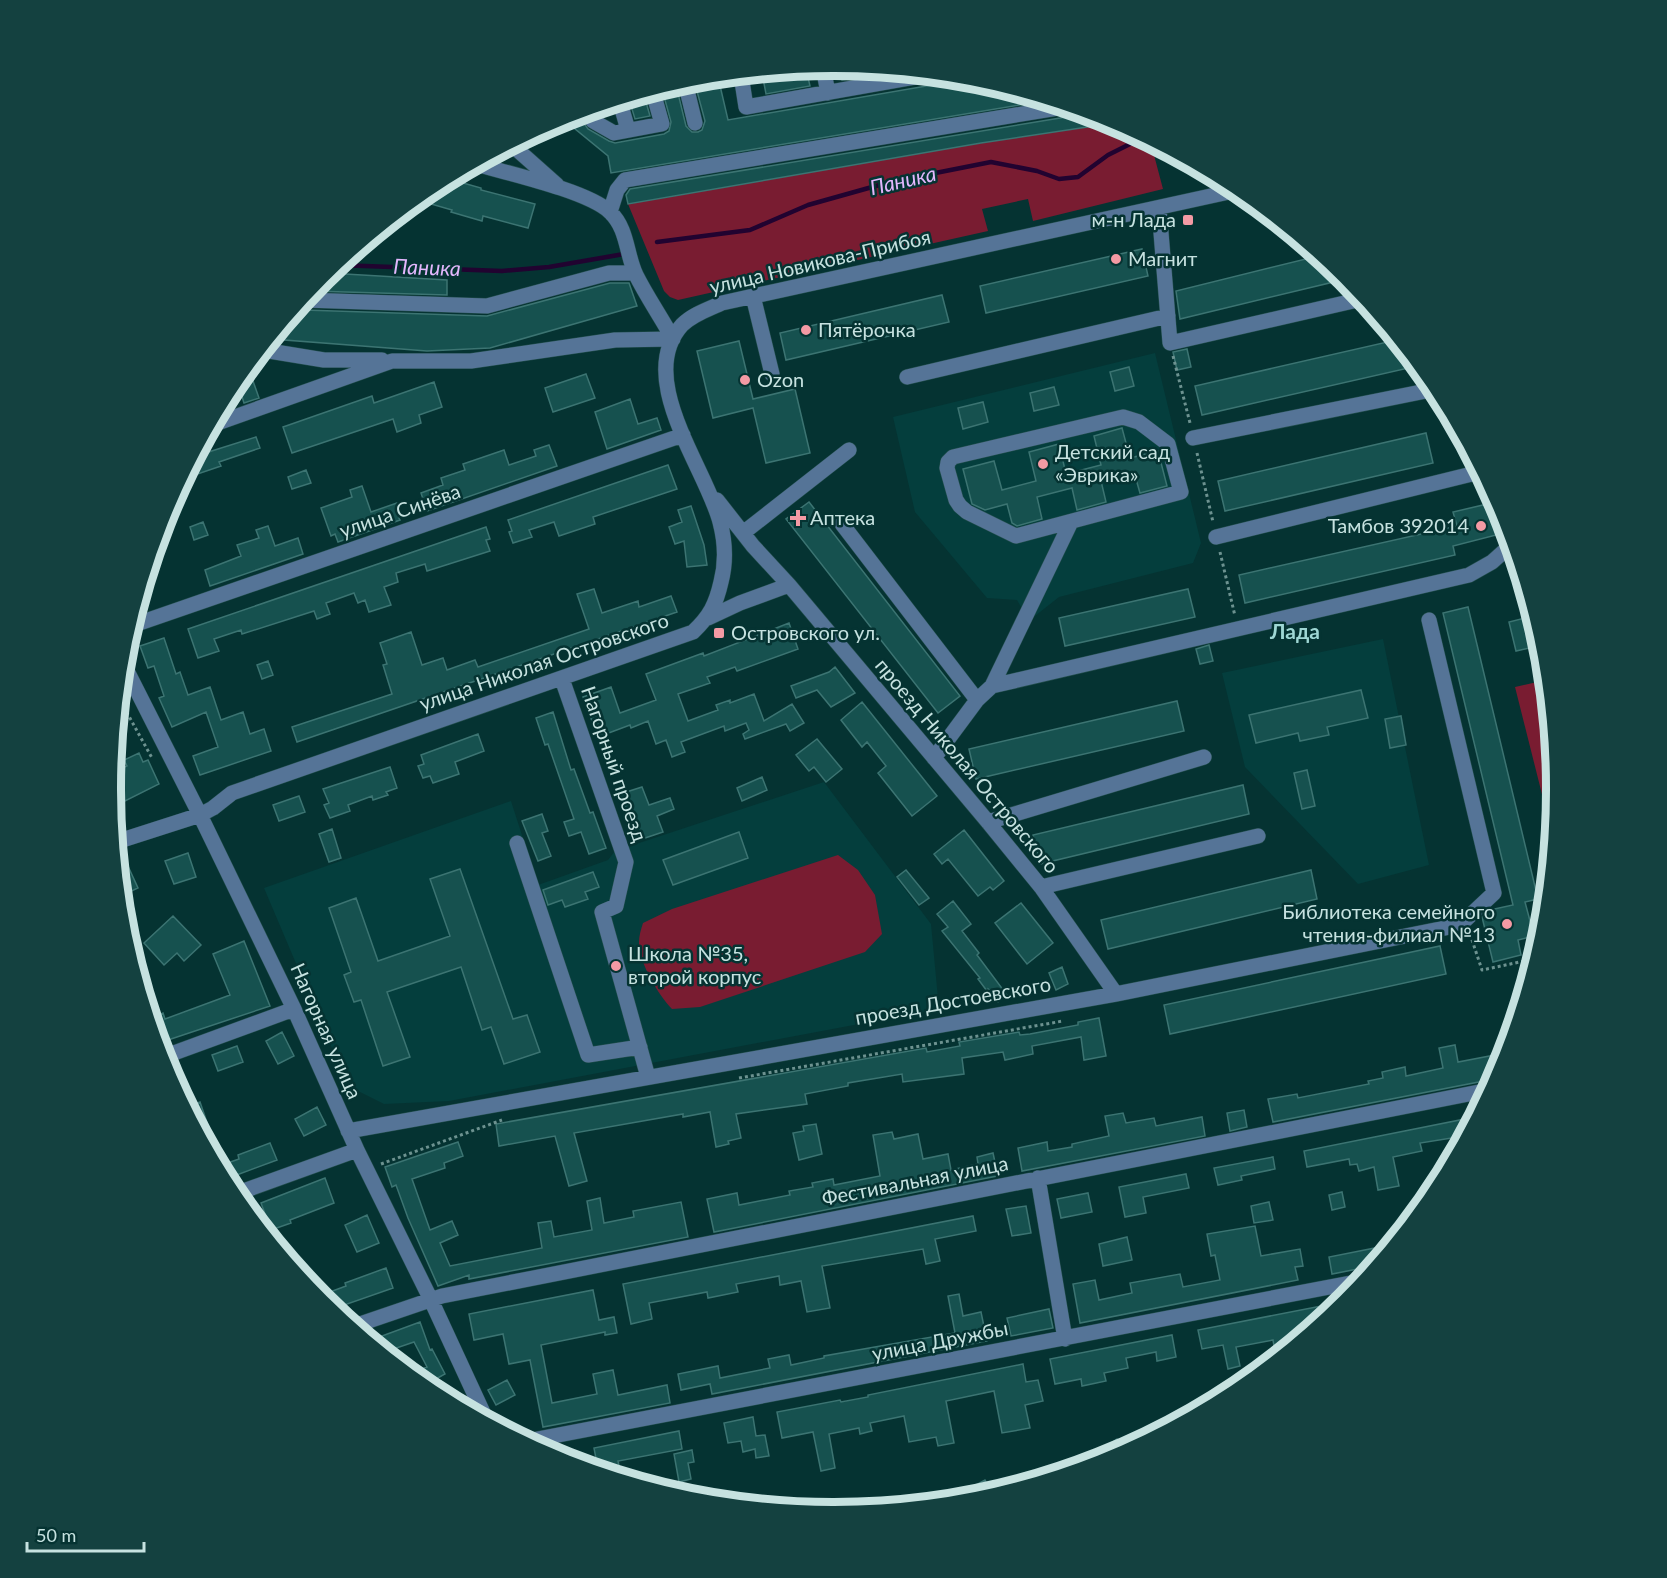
<svg xmlns="http://www.w3.org/2000/svg" width="1667" height="1578" viewBox="0 0 1667 1578" font-family="Lato,sans-serif">
  <rect width="100%" height="100%" fill="#053332"/>
  <path fill="#043e3d" d="M1155,353L1201,543L1193,563L1059,597L1035,616L1024,612L1017,600L987,598L915,512L893,417Z
    M1383,639L1429,865L1358,884L1245,767L1222,673Z
    M824,782L931,924L939,1009L449,1101L384,1104L348,1086L264,888L511,801L538,885L608,860L615,851Z"/>
  <path fill="#791c31" d="M1114,123L1165,150L1154,155L1163,189L1033,221L1028,199L982,209L988,231L678,300L670,297L664,291L628,204L981,143Z
    M1546,680L1556,789L1552,834L1515,687Z
    M838,855L858,870L875,895L882,934L865,952L700,1007L672,1009C659,996 638,961 639,942C639,936 641,929 643,923L672,909Z"/>
  <g fill="none" stroke-linecap="round" stroke-linejoin="round">
    <path stroke="#210330" stroke-width="4.5" d="M657,242L750,230L808,205L890,182L991,162L1037,171L1059,179L1078,177L1108,155L1142,138
      M337,265L502,271L549,267L624,254"/>
  </g>
  <path fill="#16514f" stroke="#3c7472" stroke-width="1.5" d="M840,67L860,69L861,77L842,80Z
    M806,69L810,86L766,94L762,73Z
    M718,77L728,120L967,79L1043,101L611,173L608,156L563,119L578,115L588,129L609,141L615,143L664,134L669,131L671,122L662,89L676,85L686,126L692,132H698L702,130L705,121L694,80Z
    M644,95L650,116L635,119L629,99Z
    M1073,110L1114,123L981,143L628,204L626,195L630,189L1066,117Z
    M449,179L481,188V190L535,204L528,228L483,216L482,221L451,212L452,210L417,200L432,188Z
    M1142,249L1148,276L986,313L980,286Z
    M1318,256L1346,279L1180,319L1176,291Z
    M328,273L447,280V295L312,291Z
    M610,283H629L637,306L490,348L427,351L272,339L298,307L304,310L487,316Z
    M942,295L949,322L786,360L780,333Z
    M1396,340L1411,358L1413,367L1202,415L1195,386Z
    M739,341L753,399L795,389L810,453L766,463L753,408L713,418L697,351Z
    M1187,349L1191,367L1177,370L1173,352Z
    M1129,367L1134,386L1115,391L1110,372Z
    M246,370L250,379L252,378L259,398L244,403L237,381Z
    M586,374L595,398L553,412L545,388Z
    M434,382L442,407L419,415L421,423L397,432L393,419L292,453L283,427L372,396L374,403Z
    M1054,387L1059,405L1034,411L1030,393Z
    M630,399L638,424L657,418L661,430L607,449L595,412Z
    M983,402L988,422L963,429L958,408Z
    M1122,428L1130,458L1158,451L1167,486L1140,493L1134,472L1101,481L1106,502L1077,510L1072,488L1037,497L1042,519L1017,526L1012,523L1007,504L985,510L972,504L963,469L994,461L1002,490L1036,481L1029,452L1059,444L1066,474L1101,465L1094,436Z
    M1426,433L1433,463L1225,511L1218,481Z
    M256,437L260,448L219,462L221,466L183,479L196,456Z
    M549,445L557,466L427,511L421,493L443,485L441,478L465,470L463,464L504,450L509,465L536,456L534,450Z
    M668,465L677,489L593,517L595,524L559,536L554,522L529,530L532,537L513,543L509,532L512,531L508,520Z
    M306,470L311,483L292,489L288,477Z
    M362,486L371,512L397,503L402,516L399,518L400,520L338,542L335,534L331,536L321,508L352,497L350,490Z
    M809,502L960,696L938,713L786,519Z
    M1496,502L1504,533L1453,546L1455,555L1245,603L1239,575L1457,526L1453,512Z
    M691,506L704,545L707,565L687,567L684,541L675,544L669,527L682,522L678,510Z
    M203,522L208,535L194,540L190,527Z
    M268,526L275,546L298,538L303,554L210,586L205,570L241,556L237,545L259,538L256,530Z
    M486,527L490,539L486,540L490,551L427,571L425,564L396,573L398,582L384,587L391,605L369,612L365,600L358,603L354,593L326,603L330,614L317,619L314,611L242,634L241,630L214,639L219,651L198,658L188,629Z
    M594,589L602,613L638,601L639,607L671,596L677,612L297,742L292,727L392,694L383,665L387,664L380,643L411,632L422,665L443,658L447,670L475,660L478,667L589,629L577,594Z
    M1188,589L1195,617L1065,646L1059,618Z
    M1468,607L1538,899L1525,902L1534,936L1518,940L1521,955L1493,962L1482,917L1490,910L1513,905L1443,613Z
    M1533,616L1542,645L1516,651L1509,622Z
    M789,623L798,649L737,671L735,667L707,677L710,683L678,694L688,721L718,710L716,705L730,700V703L754,694L764,721L792,704L804,723L790,731L786,724L745,739L743,734L749,730L746,723L725,731L724,726L681,742L685,752L672,757L666,740L656,744L648,721L631,728L630,725L598,737L583,697L611,687L620,713L656,700L646,674L703,653L704,656Z
    M164,638L176,674L180,672L188,695L210,687L221,720L243,712L250,734L264,729L271,751L200,775L193,756L218,747L206,712L172,727L159,698L164,696L154,666L148,668L140,646Z
    M1209,645L1213,661L1200,664L1196,649Z
    M268,661L273,675L262,679L257,665Z
    M835,667L855,693L831,707L817,690L796,698L791,686L829,672Z
    M1361,690L1368,718L1327,727L1329,735L1300,741L1298,733L1256,743L1249,715Z
    M1177,701L1184,731L976,779L969,749Z
    M862,702L937,796L912,816L878,773L886,766L867,742L862,747L841,720Z
    M553,712L571,770L574,769L590,813L593,812L606,848L589,854L581,832L569,836L564,822L574,819L548,744L545,745L536,718Z
    M1401,716L1406,745L1390,748L1385,719Z
    M478,734L484,751L455,762L459,774L433,783L430,776L423,778L418,766L424,764L421,755Z
    M817,739L842,769L826,782L814,767L809,771L796,755Z
    M139,753L143,762L148,760L159,784L119,804L111,786L112,773L127,766L124,760Z
    M390,767L397,788L386,792L388,795L373,800L372,796L348,805L350,811L330,818L324,805L329,803L323,789Z
    M1307,770L1315,806L1302,809L1294,773Z
    M762,777L767,790L742,801L737,788Z
    M1243,785L1249,814L1040,864L1033,835Z
    M642,787L649,805L670,798L674,809L657,816L663,832L639,840L620,794Z
    M299,796L305,812L279,821L273,805Z
    M542,814L548,831L542,833L551,856L538,861L522,821Z
    M332,829L341,858L329,862L319,834Z
    M964,830L1004,881L993,890L990,887L978,896L948,859L942,864L934,854Z
    M739,832L748,858L673,885L663,860Z
    M117,851H121L138,888L121,896Z
    M188,853L196,877L174,884L165,861Z
    M460,869L513,1019L527,1015L540,1052L504,1064L491,1027L482,1030L461,967L387,992L410,1057L383,1066L361,1000L354,1002L344,975L351,972L329,908L356,898L378,961L450,936L430,879Z
    M906,870L929,898L919,905L897,877Z
    M1311,870L1317,899L1108,949L1101,920Z
    M593,872L599,887L585,892L588,899L565,907L562,900L548,905L543,890Z
    M953,901L971,924L962,931L979,953L977,955L1007,995L998,1002L988,989L987,991L978,979L980,978L942,931L948,927L937,914Z
    M1021,903L1053,943L1027,964L995,923Z
    M173,916L201,945L184,961L177,953L164,965L144,943Z
    M244,941L270,1006L159,1043L151,1018L163,1013L165,1019L230,995L213,954Z
    M1440,946L1446,974L1170,1034L1164,1005Z
    M1062,967L1068,984L1056,990L1049,973Z
    M1099,1018L1106,1056L1084,1060L1081,1037L1032,1046L1033,1054L1005,1060L1003,1052L962,1058L964,1074L903,1082L902,1074L848,1083V1086L805,1094L807,1104L736,1114L741,1138L728,1141L729,1144L716,1147L710,1112L683,1117V1114L574,1133L587,1181L569,1186L555,1136L499,1146L496,1124L926,1048L927,1052L960,1046L959,1042L1019,1032L1020,1035L1030,1034L1078,1025V1022Z
    M282,1032L294,1056L278,1064L266,1041Z
    M1455,1045L1458,1062L1505,1053L1494,1079L1273,1122L1268,1099L1297,1094L1298,1098L1369,1084L1368,1081L1383,1078L1382,1072L1405,1067L1406,1076L1443,1068L1439,1048Z
    M237,1046L243,1062L218,1071L212,1055Z
    M200,1102L212,1137L205,1140L187,1107Z
    M317,1107L326,1125L304,1136L295,1119Z
    M1244,1110L1247,1127L1230,1131L1227,1113Z
    M1123,1113L1126,1123L1154,1118L1156,1126L1202,1117L1205,1136L1022,1171L1018,1148L1047,1142L1048,1151L1072,1147V1144L1109,1136L1105,1116Z
    M1465,1119L1467,1130L1464,1136L1420,1143L1422,1151L1393,1157L1399,1186L1378,1190L1374,1167L1359,1171L1357,1164L1350,1165L1349,1159L1307,1167L1304,1151Z
    M816,1124L822,1154L799,1160L793,1133L804,1131L803,1126Z
    M892,1132L894,1139L918,1134L923,1159L948,1154L951,1170L978,1164L977,1157L993,1153L998,1176L714,1232L707,1199L737,1193L739,1205L790,1195L789,1191L813,1187L812,1183L833,1179L834,1185L880,1176L873,1135Z
    M458,1142L463,1156L444,1163L445,1168L412,1179L430,1230L452,1221L458,1235L440,1243L450,1266L542,1248L538,1223L551,1221L554,1237L592,1230L587,1201L600,1198L604,1223L634,1217L633,1211L681,1202L688,1237L469,1279V1275L438,1286L408,1218L396,1185L392,1187L385,1167Z
    M270,1143L277,1160L226,1179L219,1166L239,1159L238,1155Z
    M1273,1157L1275,1169L1241,1176L1242,1180L1218,1185L1214,1168Z
    M1186,1174L1189,1188L1143,1197L1146,1213L1125,1217L1119,1187Z
    M325,1178L334,1203L290,1220L291,1223L271,1230L261,1203Z
    M1342,1192L1345,1207L1332,1210L1329,1195Z
    M1088,1193L1092,1212L1061,1218L1057,1199Z
    M1269,1202L1273,1220L1254,1223L1251,1206Z
    M1026,1206L1031,1233L1012,1236L1006,1209Z
    M367,1215L379,1243L357,1252L345,1225Z
    M973,1216L976,1231L935,1239L940,1261L926,1264L923,1249L822,1266L830,1308L807,1312L801,1281L780,1285L779,1276L736,1284L738,1292L708,1298L707,1292L649,1303L652,1319L631,1324L623,1284Z
    M1255,1226L1261,1256L1300,1249L1303,1266L1295,1267L1298,1280L1080,1323L1073,1284L1095,1280L1099,1300L1132,1293L1130,1283L1180,1274L1183,1287L1220,1280L1215,1255L1211,1256L1207,1234Z
    M1127,1237L1132,1260L1103,1266L1099,1244Z
    M1390,1245L1373,1266L1332,1274L1329,1257Z
    M386,1268L393,1288L333,1309L319,1296L346,1286L345,1283Z
    M593,1290L599,1320L614,1317L617,1333L605,1335V1332L541,1345L552,1403L597,1394L593,1374L613,1370L618,1395L667,1385L670,1403L543,1427L530,1360L509,1364L503,1334L474,1340L469,1314Z
    M959,1294L963,1316L981,1312L987,1341L712,1394L710,1384L681,1390L678,1374L718,1366L720,1378L770,1368L768,1359L789,1355L791,1365L824,1358V1356L955,1333L948,1296Z
    M1342,1302L1276,1357L1273,1340L1236,1347L1240,1366L1228,1369L1223,1345L1202,1349L1198,1330Z
    M1049,1309L1053,1328L1011,1336L1007,1318Z
    M420,1322L430,1350L432,1349L445,1374L425,1385L410,1373L427,1367L414,1342L385,1352L371,1340Z
    M1172,1335L1176,1357L1157,1361L1156,1352L1126,1358L1128,1368L1104,1373L1106,1381L1082,1386L1081,1379L1055,1384L1050,1359Z
    M1023,1364L1026,1382L1038,1380L1043,1401L1025,1405L1030,1428L1002,1433L994,1391L946,1401L954,1443L938,1446L936,1437L909,1442L904,1416L870,1423L872,1431L860,1434L859,1428L829,1434L835,1468L821,1471L813,1432L782,1438L777,1412L840,1400L841,1402L868,1397V1395Z
    M507,1380L515,1395L496,1405L488,1390Z
    M753,1417L756,1436L765,1435L769,1456L756,1458L755,1449L743,1452L741,1441L728,1443L724,1423Z
    M679,1431L682,1449L618,1461L621,1476L598,1469L594,1448Z
    M1117,1439L1124,1449L1110,1457L1086,1464L1084,1461Z
    M692,1450L694,1462L688,1463L691,1479L679,1482L674,1454Z
    M985,1480L992,1493L978,1497L972,1487Z"/>
  <g fill="none" stroke-linecap="round" stroke-linejoin="round">
    <g stroke="#244f4e" stroke-width="16">
      <path id="minor" d="M823,67L828,93
        M741,75L746,107L926,75
        M685,82L695,123
        M620,102L628,130
        M587,112L593,121L614,133L662,124L653,92
        M512,145L557,185
        M476,164C507,173 588,191 610,212C628,229 626,254 636,275C647,297 661,317 673,339
        M1159,208L1170,343L1362,299
        M610,212L617,190L625,180L1064,107
        M753,296L772,374
        M304,300L487,306L609,273H635
        M263,350L324,360H382
        M907,377L1168,316
        M1123,417L1139,422L1168,444L1181,492L1016,536L967,512L960,506L956,500L947,468L948,462L953,457Z
        M212,425L392,361H471L615,340L673,339
        M1193,438L1436,389
        M717,500L753,546L789,585L988,822L1041,887L1116,994
        M842,524L977,700
        M743,533L849,450
        M1216,537L1480,472
        M708,618L740,603L789,585
        M131,626L683,435
        M123,663L200,815L294,1009L357,1150L431,1300L486,1419
        M562,679L626,862L616,906L602,912L648,1077
        M992,686L1071,522
        M934,758L977,700L992,686L1469,575L1492,562L1511,545
        M988,822L1204,757
        M116,842L200,815L213,808L232,793L693,632C710,616 716,604 721,582C726,563 725,541 720,522C706,468 634,378 682,325C693,314 709,309 722,303L1238,190
        M517,843L588,1055L640,1047
        M1041,887L1258,836
        M163,1057L294,1009
        M348,1131L1116,994L1460,925L1494,893L1429,620
        M1038,1178L1065,1339
        M235,1194L357,1150
        M354,1326L442,1296L1489,1090
        M527,1441L1361,1281"/>
    </g>
    <path stroke="#6d9290" stroke-width="3" stroke-dasharray="3 3" stroke-linecap="butt" d="M1173,356L1190,423
      M1197,453L1213,522
      M1220,552L1235,616
      M119,703L126,711L152,758
      M1470,934L1482,970L1534,959
      M739,1078L1063,1021
      M381,1164L502,1120"/>
    <use href="#minor" stroke="#557497" stroke-width="15"/>
  </g>
  <g fill="#f49aa4" stroke="#053332" stroke-width="2">
    <rect x="1182" y="214" width="12" height="12" rx="3"/>
    <circle cx="1116" cy="259" r="6"/>
    <circle cx="806" cy="330" r="6"/>
    <circle cx="745" cy="380" r="6"/>
    <circle cx="1043" cy="464" r="6"/>
    <path d="M795 509h6v6h6v6h-6v6h-6v-6h-6v-6h6z"/>
    <circle cx="1481" cy="526" r="6"/>
    <rect x="713" y="627" width="12" height="12" rx="3"/>
    <circle cx="1507" cy="924" r="6"/>
    <circle cx="616" cy="966" r="6"/>
  </g>
  <g text-anchor="middle" stroke-width="5" stroke-linejoin="round" paint-order="stroke">
    <g font-size="20" fill="#c6e2e0" stroke="#053332" text-anchor="start">
      <text x="1176" y="227" text-anchor="end">м-н Лада</text>
      <text x="1128" y="266">Магнит</text>
      <text x="818" y="337">Пятёрочка</text>
      <text x="757" y="387">Ozon</text>
      <text x="1055" y="459">Детский сад<tspan x="1055" dy="23">«Эврика»</tspan></text>
      <text x="810" y="525">Аптека</text>
      <text x="1469" y="533" text-anchor="end">Тамбов 392014</text>
      <text x="731" y="640">Островского ул.</text>
      <text x="1495" y="919" text-anchor="end">Библиотека семейного<tspan x="1495" dy="23">чтения-филиал №13</tspan></text>
      <text x="628" y="961">Школа №35,<tspan x="628" dy="23">второй корпус</tspan></text>
    </g>
    <g font-size="20" fill="#c6e2e0" stroke="#053332">
      <text transform="translate(820 262) rotate(-13)" y="7">улица Новикова-Прибоя</text>
      <text transform="translate(400 511) rotate(-19)" y="7">улица Синёва</text>
      <text transform="translate(544 662) rotate(-19)" y="7">улица Николая Островского</text>
      <text transform="translate(614 764) rotate(71)" y="7">Нагорный проезд</text>
      <text transform="translate(967 766) rotate(50)" y="7">проезд Николая Островского</text>
      <text transform="translate(953 1001) rotate(-10)" y="7">проезд Достоевского</text>
      <text transform="translate(326 1031) rotate(66)" y="7">Нагорная улица</text>
      <text transform="translate(915 1181) rotate(-11)" y="7">Фестивальная улица</text>
      <text transform="translate(940 1341) rotate(-11)" y="7">улица Дружбы</text>
    </g>
    <g font-size="21" font-style="italic" fill="#e3b7fd" stroke="#053332">
      <text transform="translate(903 181) rotate(-13)" y="7">Паника</text>
      <text transform="translate(427 268) rotate(2)" y="7">Паника</text>
    </g>
    <g font-size="21" font-weight="bold" fill="#9ed7d4" stroke="#053332">
      <text x="1295" y="639">Лада</text>
    </g>
  </g>
  <path d="M0 0H1667V1578H0ZM833 76H834A712 712 0 0 1 1546 788V790A712 712 0 0 1 834 1502H833A712 712 0 0 1 121 790V788A712 712 0 0 1 833 76Z" fill="#144140" fill-rule="evenodd"/>
  <path fill="none" stroke="#c6e2e0" stroke-width="8" d="M833 76H834A712 712 0 0 1 1546 788V790A712 712 0 0 1 834 1502H833A712 712 0 0 1 121 790V788A712 712 0 0 1 833 76Z"/>
  <path d="M27 1542v9h117v-9" fill="none" stroke="#c6e2e0" stroke-width="3"/>
  <text x="36" y="1542" font-size="18" fill="#c6e2e0" stroke="#053332" stroke-width="4.5" paint-order="stroke">50 m</text>
</svg>
